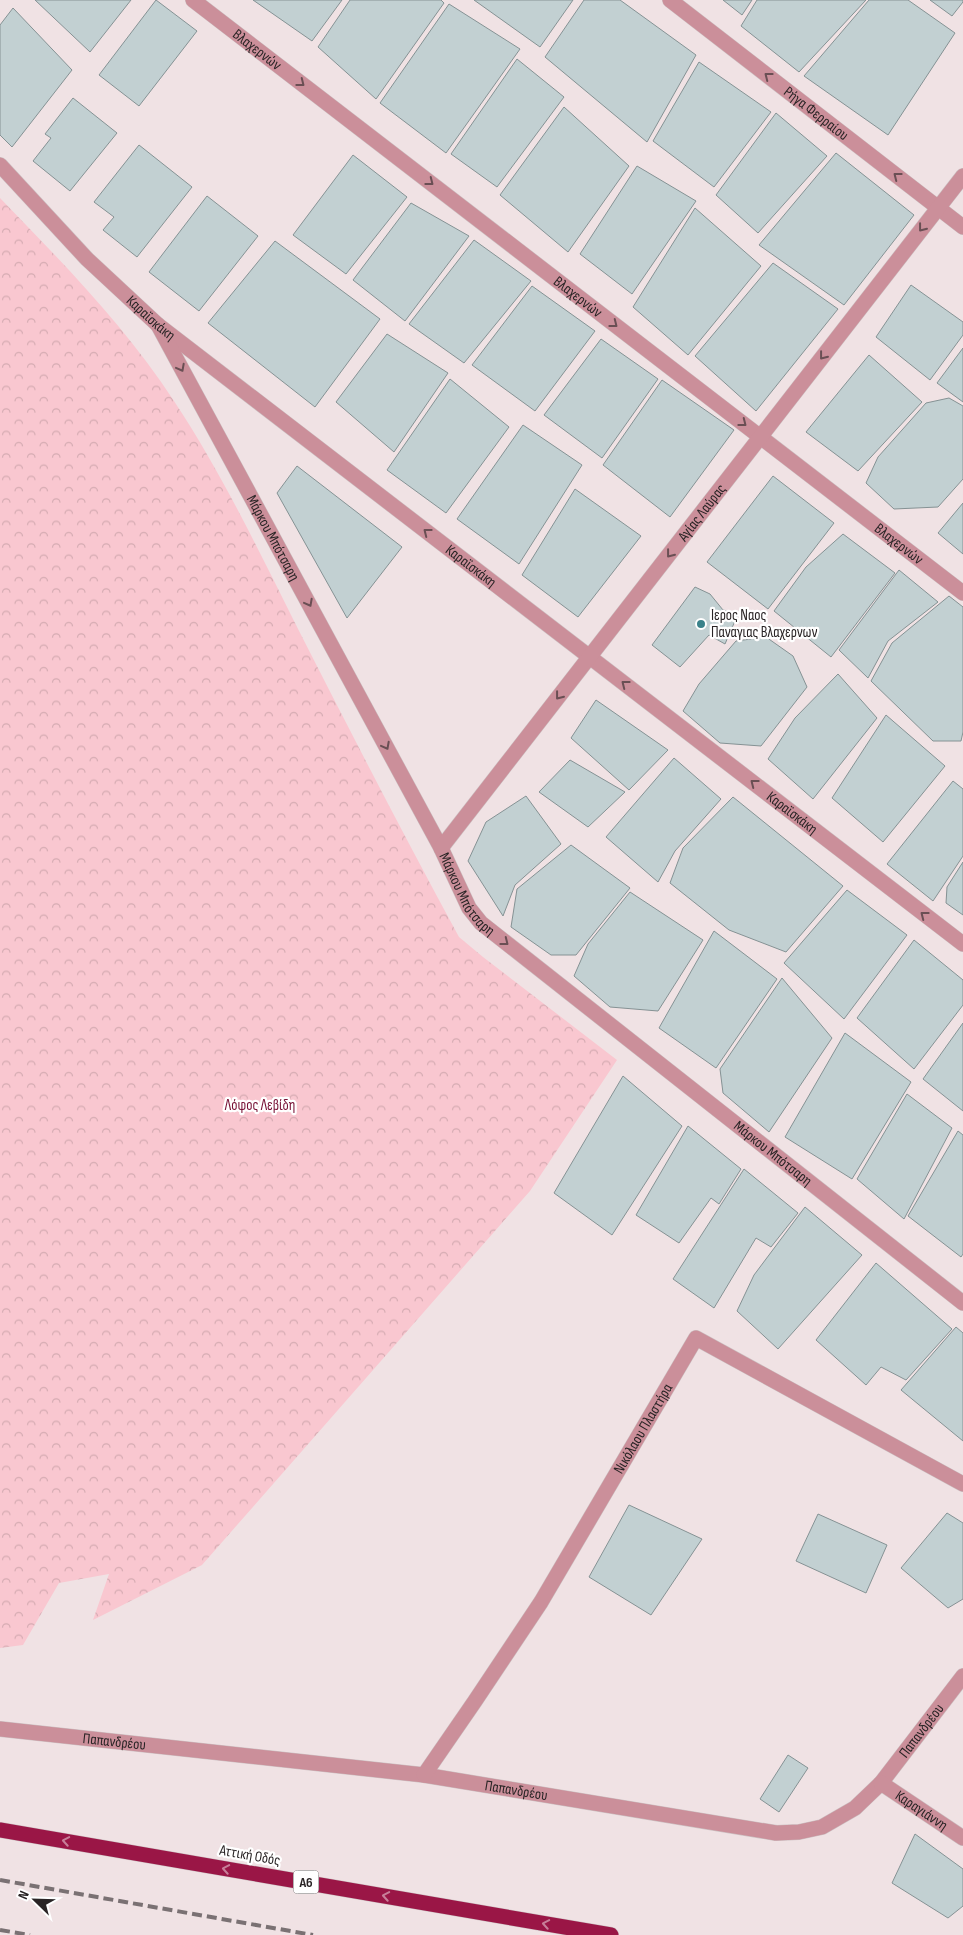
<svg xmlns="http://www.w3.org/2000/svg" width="963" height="1935" viewBox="0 0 963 1935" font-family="'Sofia Sans Condensed',sans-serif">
  <defs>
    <pattern id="forest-crowns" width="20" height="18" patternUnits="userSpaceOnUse" patternTransform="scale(1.25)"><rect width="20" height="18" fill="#f9c7d0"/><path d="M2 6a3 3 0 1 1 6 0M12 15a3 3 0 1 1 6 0" fill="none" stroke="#d5abb2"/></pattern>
  </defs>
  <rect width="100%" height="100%" fill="#f0e2e4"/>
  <path fill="url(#forest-crowns)" d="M0,198C62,262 125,326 174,401C221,472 258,549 296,625C349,729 403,834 459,937L483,957L617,1060L530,1191L202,1565L93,1620L109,1574L59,1583L23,1645L0,1648Z"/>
  <path fill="#c2d0d2" stroke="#859294" d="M35,0H131L90,52Z
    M156,0L197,31L139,106L99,75Z
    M253,0H342L312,41Z
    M350,0H441L444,3L376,99L318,47Z
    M474,0H573L540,47Z
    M584,0H620L696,55L647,142L545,57Z
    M723,0H752L742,15Z
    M757,0H866L799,72L741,26Z
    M869,0H908L955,33L888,135L804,76Z
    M930,0H963V2L952,16Z
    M449,4L520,49L446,153L380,103Z
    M13,8L72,70L12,147L0,135V25Z
    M517,59L564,97L497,187L451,154Z
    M699,62L771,112L714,187L653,141Z
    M73,98L117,133L70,191L33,161L51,138L45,134Z
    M564,107L629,166L568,252L500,195Z
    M776,113L827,156L758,233L716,195Z
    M139,145L192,187L137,257L103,230L114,217L94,202Z
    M836,153L914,215L844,305L759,245Z
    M353,155L407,197L346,274L293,235Z
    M637,166L696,201L632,294L580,254Z
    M207,196L258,236L199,311L149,272Z
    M411,203L469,236L405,321L353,280Z
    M695,208L761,266L688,355L633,307Z
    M474,240L531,281L464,363L409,324Z
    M275,241L380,319L315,407L208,323Z
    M773,263L838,309L756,411L695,356Z
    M911,285L963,322V335L930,380L876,337Z
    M532,286L595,331L535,411L472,365Z
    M387,334L448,373L394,452L336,402Z
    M601,339L658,379L602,458L544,415Z
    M963,348V402L937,383Z
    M869,355L922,402L858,471L806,432Z
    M450,379L509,427L446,513L387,470Z
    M662,380L734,430L670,517L603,465Z
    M949,398L963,406V479L938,507L894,509L866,483L878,457L926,403Z
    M523,425L582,465L519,564L457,519Z
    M297,466L402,547L347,618L277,493Z
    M773,476L834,523L768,609L707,562Z
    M575,489L641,536L578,617L522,575Z
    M963,503V554L938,533Z
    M843,534L895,573L831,657L774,611L806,567Z
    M899,570L938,602L888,641L868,678L839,650Z
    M695,587L710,594L723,610L738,614L725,644L709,635L680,667L652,645Z
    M949,596L963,607V732L961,741H933L871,681L892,643Z
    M766,637L793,656L807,687L761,746L720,743L683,711L699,684L736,641Z
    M838,674L877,718L813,799L768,759L795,718Z
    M596,700L668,750L629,790L571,738Z
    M886,715L945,766L883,842L832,798Z
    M674,758L721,799L675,851L658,882L606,837Z
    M570,760L625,792L588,827L539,792Z
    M953,781L963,789V856L933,901L887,864Z
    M526,796L561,844L515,885L503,916L468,861L486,822Z
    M733,797L843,886L786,952L729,930L670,883L683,848Z
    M571,845L630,888L576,955H551L511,927L517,889Z
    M963,862V915L946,903L947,887Z
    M847,890L907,935L844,1019L784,963Z
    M630,892L703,940L658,1011L610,1007L574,976L588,944Z
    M714,931L777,979L716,1068L659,1028Z
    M914,940L963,980V1005L914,1069L857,1018Z
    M782,978L832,1038L769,1132L723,1093L720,1069Z
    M963,1023V1111L923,1079Z
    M845,1033L911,1082L852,1179L785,1137Z
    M623,1076L682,1126L612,1235L554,1193Z
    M907,1094L952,1128L904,1219L857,1179Z
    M688,1126L741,1169L719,1204L711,1198L679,1243L636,1215Z
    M958,1131L963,1135V1254L961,1257L908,1216Z
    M744,1169L798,1213L771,1247L756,1238L714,1308L673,1279Z
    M805,1207L862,1255L778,1349L737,1311L754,1275Z
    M876,1263L952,1329L906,1380L881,1367L866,1385L816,1340Z
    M956,1327L963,1333V1441L901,1390Z
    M629,1505L702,1539L651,1615L589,1577Z
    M947,1513L963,1523V1599L948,1608L901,1568Z
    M818,1514L887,1545L866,1593L796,1561Z
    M788,1755L808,1768L779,1812L760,1799Z
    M915,1834L963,1869V1906L948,1918L892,1883Z"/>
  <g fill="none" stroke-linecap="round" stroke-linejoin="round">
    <g stroke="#ccc0c2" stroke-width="16">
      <g id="street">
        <path id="s1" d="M193,0L963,593"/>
        <path id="s2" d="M670,0L963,227"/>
        <path id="s3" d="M0,165L87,259L158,325L963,944"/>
        <path id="s4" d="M158,325L441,848L469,908L481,923L963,1303"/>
        <path id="s5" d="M441,848L963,176"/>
        <path id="s6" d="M0,1729L424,1775L776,1833L799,1832L822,1827L855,1808L881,1783L963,1676"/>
        <path id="s7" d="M424,1775L475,1701L541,1602L696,1338L963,1484"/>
        <path id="s8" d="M881,1783L963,1838"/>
      </g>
    </g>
    <g stroke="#ccc0c2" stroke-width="16">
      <path id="highway" d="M0,1830L611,1935"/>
    </g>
    <use href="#street" stroke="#cb8f9a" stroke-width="15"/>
    <use href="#highway" stroke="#9a1646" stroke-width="15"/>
    <path stroke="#7a7173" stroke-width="4" stroke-dasharray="10 5" stroke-linecap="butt" d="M0,1880L313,1935
      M0,1930L30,1935"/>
  </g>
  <defs><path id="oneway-chevron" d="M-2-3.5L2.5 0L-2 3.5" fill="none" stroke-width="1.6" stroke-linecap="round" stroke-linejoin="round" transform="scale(1.25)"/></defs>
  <g stroke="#6a4f54">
    <use href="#oneway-chevron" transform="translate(768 76) rotate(-142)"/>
    <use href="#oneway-chevron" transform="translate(301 83) rotate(38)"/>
    <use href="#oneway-chevron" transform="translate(897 176) rotate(-142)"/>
    <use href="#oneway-chevron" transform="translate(430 182) rotate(38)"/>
    <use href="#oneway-chevron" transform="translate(922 228) rotate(128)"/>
    <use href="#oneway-chevron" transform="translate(614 324) rotate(38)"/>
    <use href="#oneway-chevron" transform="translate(823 356) rotate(128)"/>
    <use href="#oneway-chevron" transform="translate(181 368) rotate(62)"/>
    <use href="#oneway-chevron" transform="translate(743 423) rotate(38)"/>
    <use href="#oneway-chevron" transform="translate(427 532) rotate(-142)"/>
    <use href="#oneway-chevron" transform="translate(670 554) rotate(128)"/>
    <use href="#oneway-chevron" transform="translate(309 603) rotate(62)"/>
    <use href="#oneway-chevron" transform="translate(625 684) rotate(-142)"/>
    <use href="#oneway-chevron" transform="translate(559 696) rotate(128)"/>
    <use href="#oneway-chevron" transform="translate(386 746) rotate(62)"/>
    <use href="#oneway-chevron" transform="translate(754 783) rotate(-142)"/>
    <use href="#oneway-chevron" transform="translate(924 915) rotate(-142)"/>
    <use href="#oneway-chevron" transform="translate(505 942) rotate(38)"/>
  </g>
  <g stroke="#c77f99">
    <use href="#oneway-chevron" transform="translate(66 1841) rotate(-170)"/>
    <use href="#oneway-chevron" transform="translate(226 1869) rotate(-170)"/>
    <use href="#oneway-chevron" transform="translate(386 1896) rotate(-170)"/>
    <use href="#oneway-chevron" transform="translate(546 1924) rotate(-170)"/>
  </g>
  <circle fill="#3a828a" stroke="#fff" stroke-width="2" cx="701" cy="624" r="5"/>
  <g text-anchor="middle" stroke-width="4.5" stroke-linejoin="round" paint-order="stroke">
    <rect fill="#fff" stroke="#696666" stroke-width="1" x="293.5" y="1870.5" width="25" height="23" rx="4"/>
    <g font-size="14" font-weight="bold" fill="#292425">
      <text x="306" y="1887">Α6</text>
    </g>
    <g font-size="15" fill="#292425" stroke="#fff">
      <text dy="5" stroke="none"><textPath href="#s1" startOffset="81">Βλαχερνών</textPath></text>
      <text dy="5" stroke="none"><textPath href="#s2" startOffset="185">Ρήγα Φερραίου</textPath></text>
      <text dy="5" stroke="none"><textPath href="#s1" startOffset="486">Βλαχερνών</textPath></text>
      <text dy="5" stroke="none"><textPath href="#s3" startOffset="215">Καραϊσκάκη</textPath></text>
      <text dy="5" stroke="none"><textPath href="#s5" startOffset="425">Αγίας Λαύρας</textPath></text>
      <text dy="5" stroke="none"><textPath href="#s4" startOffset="242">Μάρκου Μπότσαρη</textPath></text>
      <text dy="5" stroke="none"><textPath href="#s1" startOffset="891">Βλαχερνών</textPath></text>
      <text dy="5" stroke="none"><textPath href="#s3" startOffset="620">Καραϊσκάκη</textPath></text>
      <text dy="5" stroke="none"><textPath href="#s3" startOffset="1025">Καραϊσκάκη</textPath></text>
      <text dy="5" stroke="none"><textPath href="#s4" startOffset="648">Μάρκου Μπότσαρη</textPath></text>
      <text dy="5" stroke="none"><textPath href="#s4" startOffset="1052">Μάρκου Μπότσαρη</textPath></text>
      <text dy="5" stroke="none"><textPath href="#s7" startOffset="410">Νικόλαου Πλαστήρα</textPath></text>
      <text dy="5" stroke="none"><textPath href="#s6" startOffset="970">Παπανδρέου</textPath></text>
      <text dy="5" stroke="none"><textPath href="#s6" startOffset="115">Παπανδρέου</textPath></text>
      <text dy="5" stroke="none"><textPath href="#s6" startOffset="520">Παπανδρέου</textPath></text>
      <text dy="5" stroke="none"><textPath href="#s8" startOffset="49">Καραγιάννη</textPath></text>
      <text transform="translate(250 1855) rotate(10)" y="5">Αττική Οδός</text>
    </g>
    <g font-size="15" fill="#292425" stroke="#fff" text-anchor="start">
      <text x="711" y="620">Ιερος Ναος<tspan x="711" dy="17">Παναγιας Βλαχερνων</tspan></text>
    </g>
    <g font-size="15" fill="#781236" stroke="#fff">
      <text x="260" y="1110">Λόφος Λεβίδη</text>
    </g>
  </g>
  <g transform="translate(35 1900) rotate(293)" stroke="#ffffff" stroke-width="4" paint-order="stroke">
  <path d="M0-4L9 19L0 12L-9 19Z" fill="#292425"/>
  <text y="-8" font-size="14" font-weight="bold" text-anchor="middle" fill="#292425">N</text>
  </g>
</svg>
